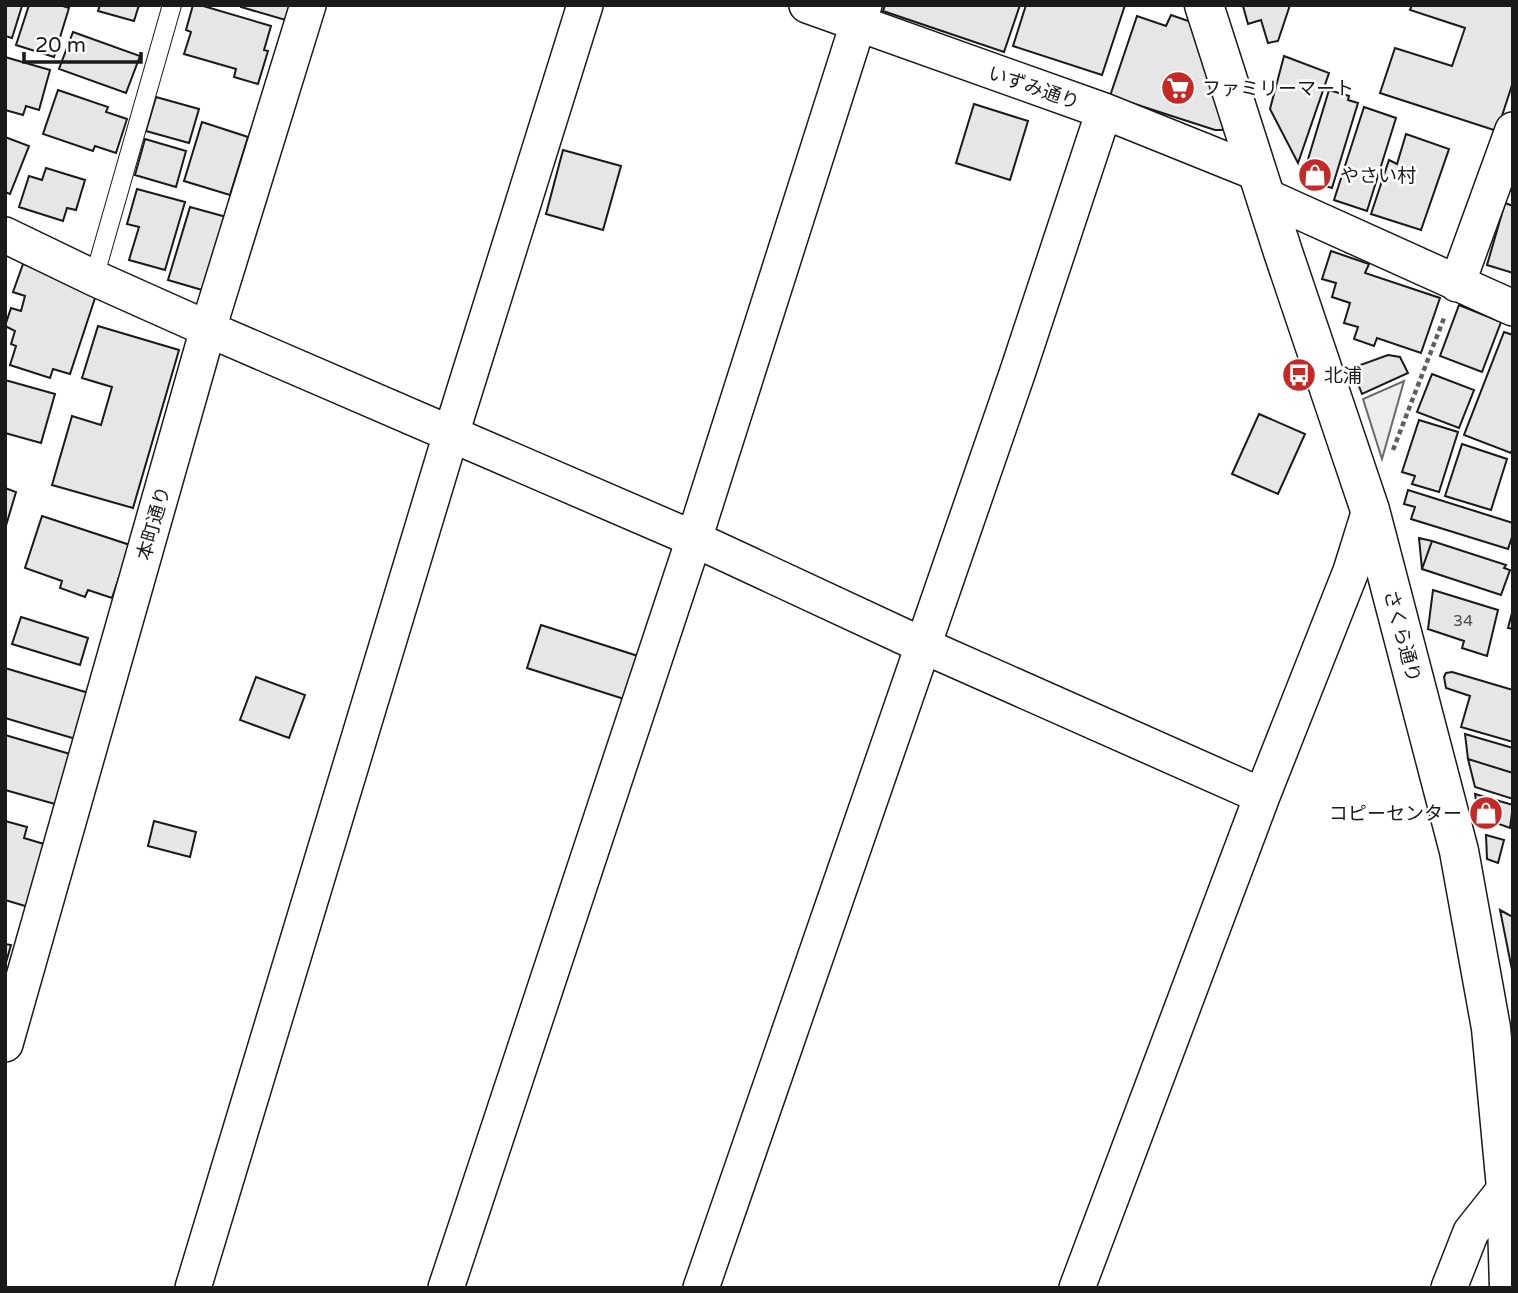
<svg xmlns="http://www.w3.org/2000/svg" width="1518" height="1293" viewBox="0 0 1518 1293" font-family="'Varela Round','Noto Sans JP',sans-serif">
  <rect width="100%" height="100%" fill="#fff"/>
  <path fill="#ededed" stroke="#6a6a6a" stroke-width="2" d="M1404,381L1382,459L1363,399Z"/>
  <path fill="#e6e6e6" stroke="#1a1a1a" stroke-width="2" d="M5,5L22,6L12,38L5,36Z
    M29,5H60L69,8L54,57L16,45Z
    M100,5H139L134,21L98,11Z
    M193,5H200L271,26L264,50L268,51L258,84L234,77L236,69L184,54L191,32L186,30Z
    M241,5H294L289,21L241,7Z
    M885,5H1020L1004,52L883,11Z
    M1026,5H1125L1102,75L1013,46Z
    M1290,5L1278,41L1268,43L1261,20L1248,24L1243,6Z
    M1412,5H1513V82L1497,131L1380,93L1395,48L1452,66L1465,28L1410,10Z
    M1171,15L1197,24L1225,125L1222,130H1215L1110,96L1137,16L1166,26Z
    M73,32L140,56L126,93L59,69Z
    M1284,56L1329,73L1298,163L1270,109Z
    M5,57L50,70L39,110L26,106L23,115L5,110Z
    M58,90L108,107L106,112L127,119L116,153L95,146L93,151L43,134Z
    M1329,90L1349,96L1348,100L1358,103L1332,188L1302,179Z
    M156,97L199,109L189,143L146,131Z
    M974,104L1028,121L1010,180L956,163Z
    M1364,107L1396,118L1367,211L1334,200Z
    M202,122L248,137L230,195L184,181Z
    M1406,134L1449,149L1421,230L1371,214L1389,160L1397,164Z
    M5,137L29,146L10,194L5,192Z
    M145,139L186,151L176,187L135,175Z
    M563,150L621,166L603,230L546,214Z
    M46,168L85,180L76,210L67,208L63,221L19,207L29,176L42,180Z
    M137,189L185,202L165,270L129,260L139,227L127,224Z
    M1505,203L1513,206V273L1487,265Z
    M190,207L230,218L209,292L168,280Z
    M1331,251L1369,264L1365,273L1440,298L1421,353L1377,338L1374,346L1354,339L1358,327L1344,323L1350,303L1332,297L1336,283L1322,279Z
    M23,264L98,289L70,374L53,369L50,378L10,365L16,346L11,344L15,331L5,326L11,308L21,311L25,296L13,292Z
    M1459,305L1501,322L1482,372L1440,356Z
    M98,326L179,350L133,508L52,485L72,416L101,425L112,387L82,378Z
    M1504,332L1513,335V448L1511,453L1464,435Z
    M1388,355L1400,357L1408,373L1362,394L1352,368Z
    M1432,374L1474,390L1459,428L1417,412Z
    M5,380L55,394L41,443L5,433Z
    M1259,414L1305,434L1278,494L1232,474Z
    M1419,420L1458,432L1439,492L1412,484L1415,476L1402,472Z
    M1462,444L1507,459L1491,510L1445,496Z
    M5,488L16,492L5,529Z
    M1408,490L1513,523V534L1508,549L1411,519L1415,507L1404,504Z
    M42,516L130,545L112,598L88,590L85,597L60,588L62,581L25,568Z
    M1419,538L1432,541L1422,569Z
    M1432,541L1506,565L1504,568L1510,570L1501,595L1422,569Z
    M1433,590L1498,610L1487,656L1462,648L1464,641L1428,629Z
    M1513,609V629L1508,628Z
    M21,617L88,638L80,665L12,644Z
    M541,625L638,656L624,699L527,668Z
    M5,668L92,694L79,740L5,718Z
    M1452,672L1513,690V742L1461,727L1470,696L1446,688L1444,677L1446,673Z
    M256,677L305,695L289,738L240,720Z
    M1465,734L1513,748V773L1468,759Z
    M5,735L70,754L55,804L5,790Z
    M1468,759L1513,773V799L1475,787Z
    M1475,794L1513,805L1510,828L1479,817Z
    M5,821L27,827L24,838L44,844L35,909L5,900Z
    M154,821L196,832L190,857L148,846Z
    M1486,835L1504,840L1498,863L1487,859Z
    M1500,910L1513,917V970H1512Z
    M5,944L11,945L5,966Z"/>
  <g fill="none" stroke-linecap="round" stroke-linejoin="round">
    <g stroke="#1a1a1a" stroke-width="20">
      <path id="service" d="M94,278L172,5"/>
    </g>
    <g stroke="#1a1a1a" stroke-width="38">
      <path id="minor" d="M807,5L1104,111L1258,173
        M1265,196L1513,308
        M5,235L94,278L208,329L694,539L924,646L1262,796
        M1457,284L1513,130
        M5,1044L208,329L308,5
        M193,1288L451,434L585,5
        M446,1288L694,539L864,5
        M701,1288L1017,374L1104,111
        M1077,1288L1262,796L1351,571L1370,510
        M1449,1288L1471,1232L1506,1188"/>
    </g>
    <g stroke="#1a1a1a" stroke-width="41">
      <path id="tertiary" d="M1204,5L1283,252L1370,510L1459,851L1491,1028L1506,1188L1509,1288"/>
    </g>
    <path stroke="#5f5f5f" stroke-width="4.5" stroke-dasharray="5 3.5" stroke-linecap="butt" d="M1393,450L1444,318"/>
    <use href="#service" stroke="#fff" stroke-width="18"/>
    <use href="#minor" stroke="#fff" stroke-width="35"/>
    <use href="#tertiary" stroke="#fff" stroke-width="38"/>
  </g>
  <defs>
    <g id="supermarket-disc" transform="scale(1.75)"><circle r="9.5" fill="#c62828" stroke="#fff"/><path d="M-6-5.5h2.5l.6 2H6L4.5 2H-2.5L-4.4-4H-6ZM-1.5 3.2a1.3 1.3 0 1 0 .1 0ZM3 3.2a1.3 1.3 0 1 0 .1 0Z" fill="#fff"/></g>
    <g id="shop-disc" transform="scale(1.75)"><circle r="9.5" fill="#c62828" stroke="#fff"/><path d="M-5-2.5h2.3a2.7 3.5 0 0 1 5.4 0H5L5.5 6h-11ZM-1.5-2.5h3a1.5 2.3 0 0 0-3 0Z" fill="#fff"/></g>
    <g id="bus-disc" transform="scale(1.75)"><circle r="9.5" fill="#c62828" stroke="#fff"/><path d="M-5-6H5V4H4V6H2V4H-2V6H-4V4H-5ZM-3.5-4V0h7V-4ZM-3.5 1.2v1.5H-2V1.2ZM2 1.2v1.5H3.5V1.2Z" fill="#fff"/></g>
  </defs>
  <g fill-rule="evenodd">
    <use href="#supermarket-disc" x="1178" y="88"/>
    <use href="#shop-disc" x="1315" y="175"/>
    <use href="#bus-disc" x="1299" y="375"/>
    <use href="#shop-disc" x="1486" y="813"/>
  </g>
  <g text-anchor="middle" stroke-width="5" stroke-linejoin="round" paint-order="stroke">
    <g font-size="16" fill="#4d4d4d">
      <text x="1463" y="626">34</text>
    </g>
    <g font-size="19" fill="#1a1a1a" stroke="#fff">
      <text transform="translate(1034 87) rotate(19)" y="7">いずみ通り</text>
      <text transform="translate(153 523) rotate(-74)" y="7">本町通り</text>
      <text transform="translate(1403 636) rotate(75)" y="7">さくら通り</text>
    </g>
    <g font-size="19" fill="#1a1a1a" stroke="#fff" text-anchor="start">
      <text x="1202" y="95">ファミリーマート</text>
      <text x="1340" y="182">やさい村</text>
      <text x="1324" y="382">北浦</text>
      <text x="1462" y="820" text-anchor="end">コピーセンター</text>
    </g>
  </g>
  <rect width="1518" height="1293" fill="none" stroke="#1a1a1a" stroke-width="14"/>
  <path d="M24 52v10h117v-10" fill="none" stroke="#1a1a1a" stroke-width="3.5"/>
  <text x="35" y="52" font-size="21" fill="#1a1a1a" stroke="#ffffff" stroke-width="5" paint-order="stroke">20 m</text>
</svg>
